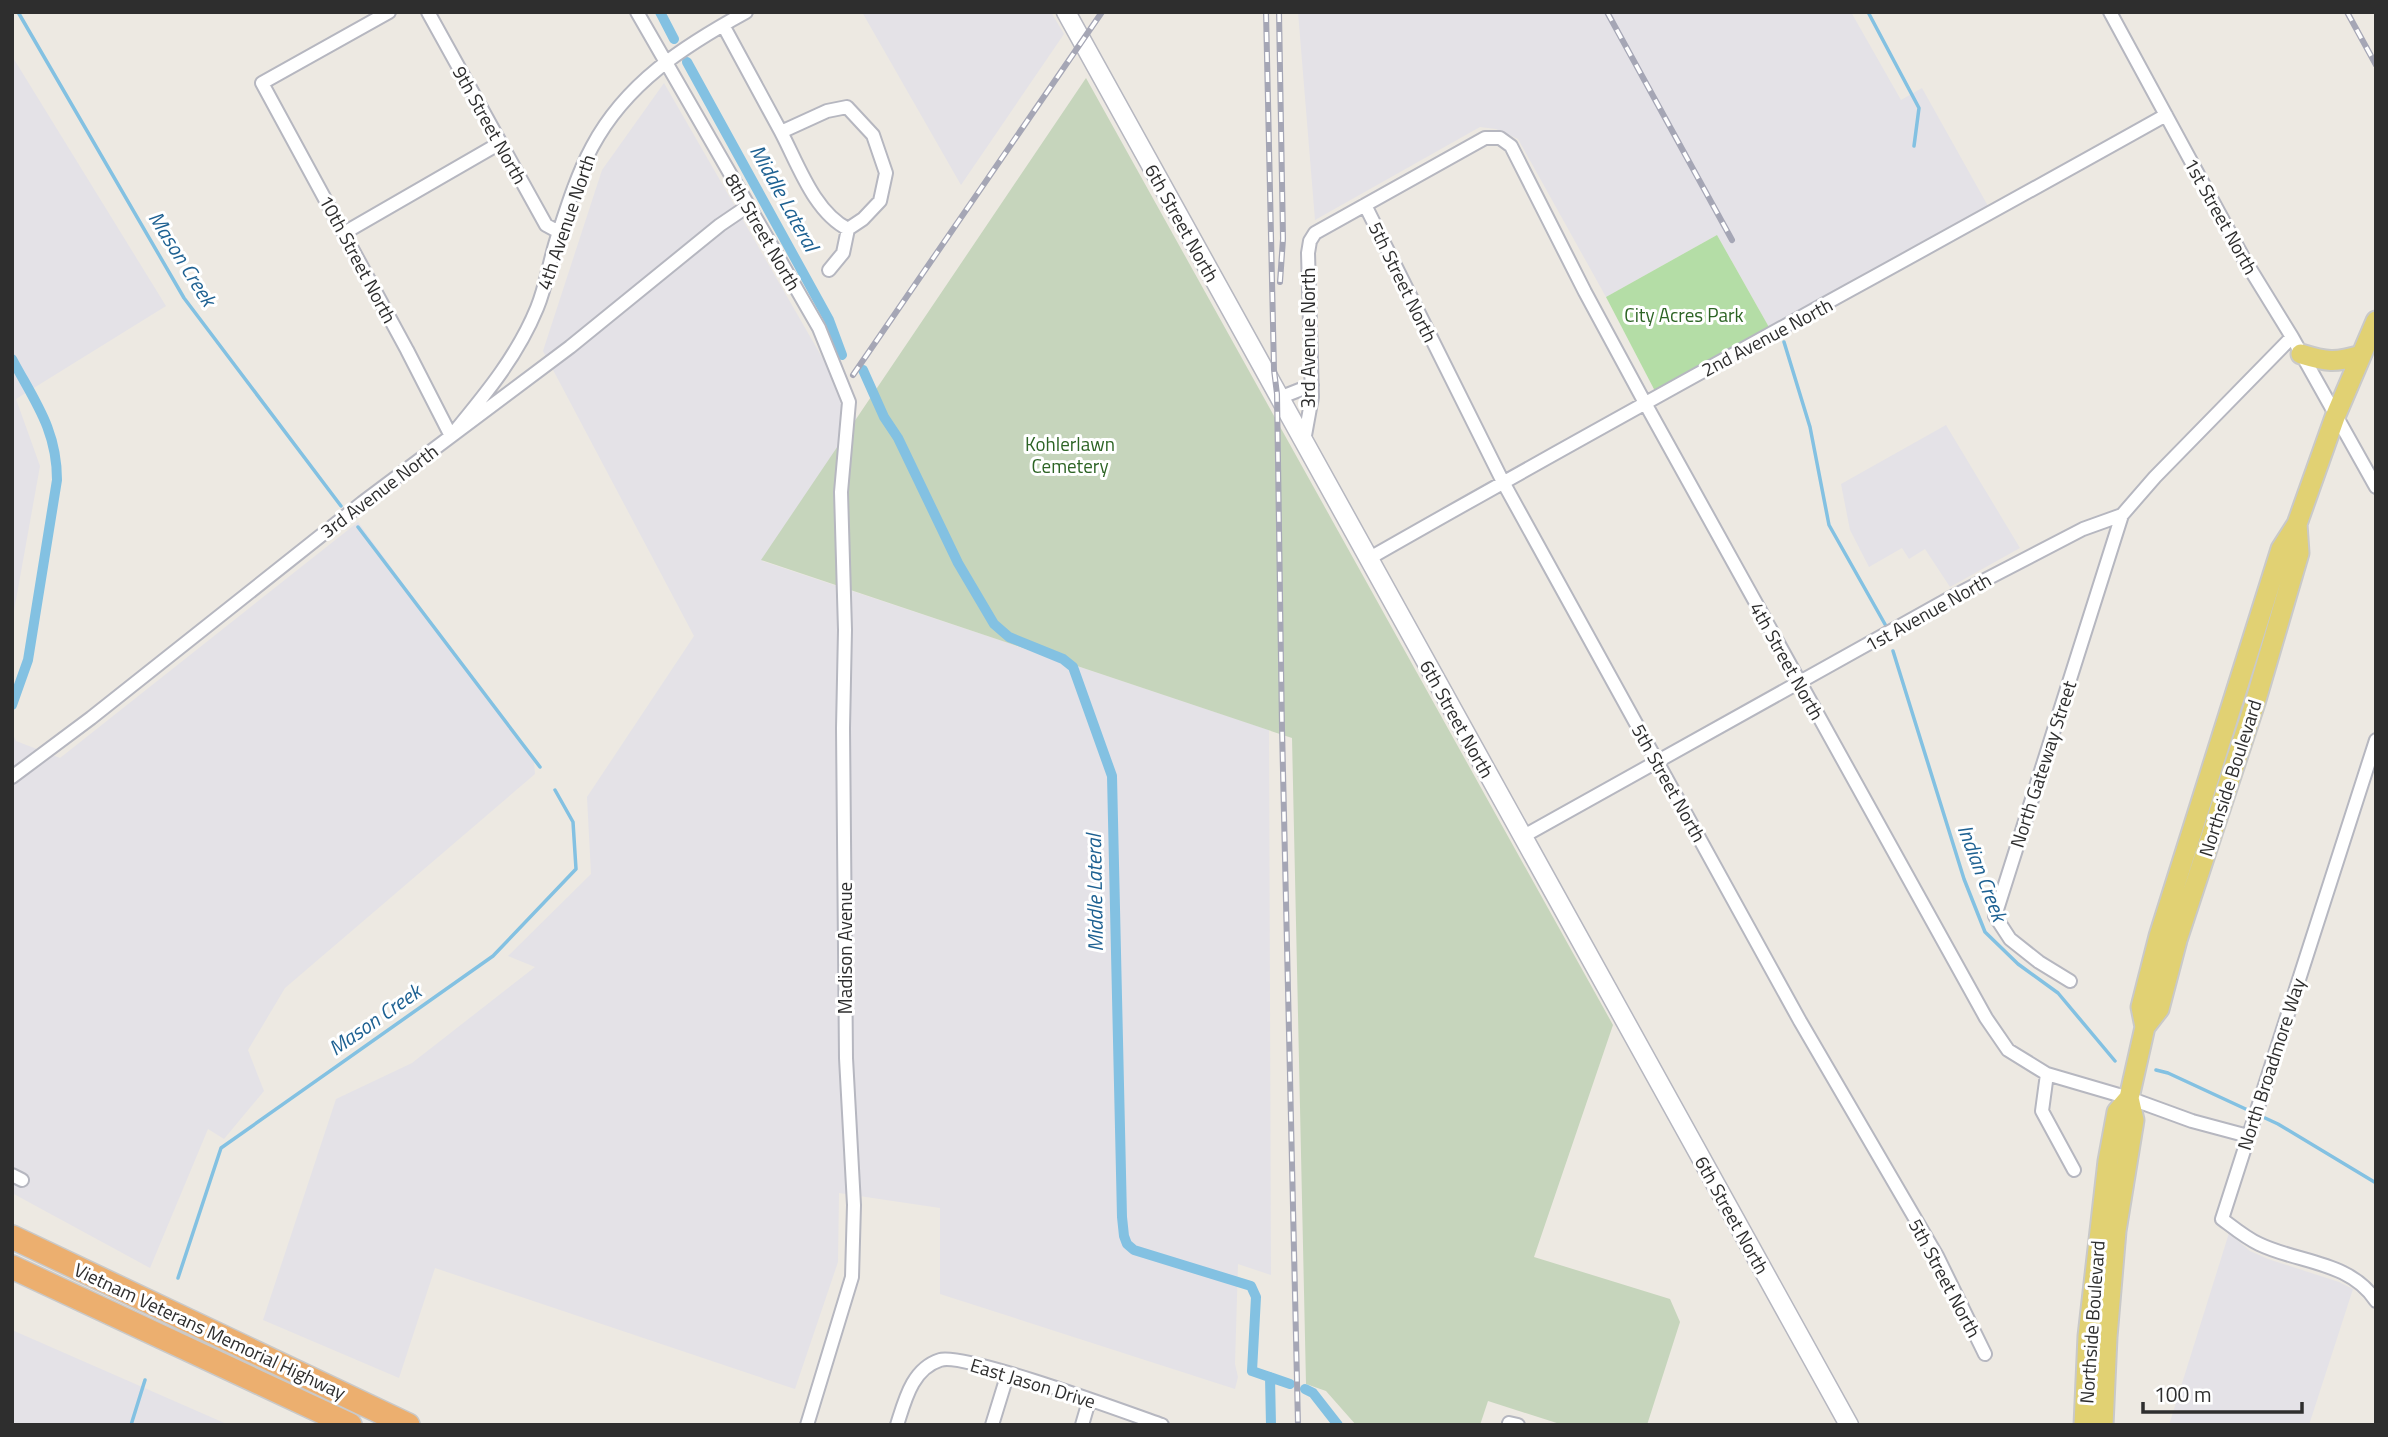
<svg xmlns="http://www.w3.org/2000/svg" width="2388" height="1437" viewBox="0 0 2388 1437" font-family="'Titillium Web',sans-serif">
  <rect width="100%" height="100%" fill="#ede9e2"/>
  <path fill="#e4e2e7" d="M862,12H1051L1064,34L961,185Z
    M1298,12H1851L1901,100L1922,88L1988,206L1770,329L1717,235L1606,297L1518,139L1496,129L1480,127L1315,220Z
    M12,56L166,306L16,399L40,466L12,622Z
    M664,83L857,418L762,561L1269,730L1271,1275L1238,1264L1235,1364L1238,1377L1235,1389L940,1294V1208L839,1193L838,1262L795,1389L435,1268L399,1378L263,1320L336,1099L412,1063L535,967L508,956L591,874L587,797L694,636L543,351L602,170Z
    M1946,425L2020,548L1950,587L1925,549L1909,559L1902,548L1869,567L1850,530L1841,484Z
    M358,522L534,762L535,774L285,988L248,1050L264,1091L224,1139L208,1129L150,1268L12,1193V732L16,741L60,758Z
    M2229,1233L2250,1251L2268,1259L2339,1282L2353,1289L2309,1425H2169Z
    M12,1330L229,1425H12Z"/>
  <path fill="#b4dda6" d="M1717,235L1770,329L1656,393L1606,297Z"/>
  <path fill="#c6d5bc" d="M1086,78L1613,1025L1534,1257L1670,1299L1680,1322L1647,1425H1563L1488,1401L1480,1425H1356L1326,1391L1306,1384L1292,738L761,560Z"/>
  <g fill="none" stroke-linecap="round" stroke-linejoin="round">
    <path stroke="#83c1e2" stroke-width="3.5" d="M18,12L184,298L341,506
      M1868,12L1919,108L1914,146
      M1784,342L1810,427L1829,525L1886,626
      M358,527L540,767
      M1893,651L1964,879L1985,932L2018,964L2058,993L2115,1061
      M2156,1070L2168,1073L2278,1124L2376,1183
      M178,1278L221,1148L493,956L576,869L573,822L555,790
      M131,1425L145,1380"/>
    <path stroke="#83c1e2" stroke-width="10" d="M660,12L674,39
      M687,62L829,320L842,355
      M12,359C35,402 57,430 57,480L28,660L12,705
      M863,370L884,417L898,438L958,563L994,624L1009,637L1063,659L1073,667L1112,776L1122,1217L1124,1236L1127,1244L1134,1250L1251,1286L1256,1297L1252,1371L1290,1384
      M1270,1377L1271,1425
      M1305,1389L1313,1393L1338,1425"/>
    <g stroke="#b6b7c0" stroke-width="16">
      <path id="street" d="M389,12L262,83L407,350L451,436C484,396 517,357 537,308C547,284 550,257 559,232C568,204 578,173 592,147C626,83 684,46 746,12
        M428,12L546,225L559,232
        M637,12L819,328L849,402L841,492L845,630L843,728L846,1058L854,1205L852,1277L807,1425
        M2110,12L2244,259L2292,337L2376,487
        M723,25L781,132
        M847,107L873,135L886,173L880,201L863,219L848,229C814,212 798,164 781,132L827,111Z
        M1365,205L1503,482L1800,1021L1937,1256L1985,1354
        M344,233L500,143
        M829,270L843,253L848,229
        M1279,398L1312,385
        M1304,441L1312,397L1308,253L1310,241L1315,233L1485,138H1500L1511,146L1585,292L1645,403L1986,1018L2008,1050L2047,1074L2042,1111L2074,1170
        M1368,559C1632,408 1900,264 2166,115
        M2376,740L2222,1219C2234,1228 2246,1238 2259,1244C2298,1263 2350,1261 2376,1301
        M12,777L91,718L362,503L570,347L720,225L748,206
        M1522,837L1952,597L2083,529L2122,515L2155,477L2292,337
        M2070,981L2039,962L2010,939L1995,916L2122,515
        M2047,1074L2129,1098L2192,1121L2248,1136
        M12,1175L22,1180
        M1509,1423L1518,1425
        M897,1425C905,1400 912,1369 940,1360C963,1352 1128,1413 1162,1425
        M992,1425L1008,1373
        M1082,1425L1089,1401"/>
    </g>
    <g stroke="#b6b7c0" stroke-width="21">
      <path id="secondary" d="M1066,12L1849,1425"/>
    </g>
    <g stroke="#c9c9c9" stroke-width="23">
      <path id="primary" d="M2301,354C2327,362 2335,363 2361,355
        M2145,1027L2159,1009L2177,940L2255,703L2299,553L2297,524
        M2084,1425L2088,1336L2108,1161L2117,1112L2129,1098
        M2103,1425L2107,1337L2116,1231L2134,1120L2129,1098L2145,1027L2141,1007L2159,936L2281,549L2297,524L2335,417L2376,321"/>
    </g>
    <g stroke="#c9c9c9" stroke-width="26">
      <path id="highway" d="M12,1237L408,1425
        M12,1267L350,1425"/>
    </g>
    <use href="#street" stroke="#fff" stroke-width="12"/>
    <use href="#secondary" stroke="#fff" stroke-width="18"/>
    <use href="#primary" stroke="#e1d173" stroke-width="19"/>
    <use href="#highway" stroke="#ecaf6f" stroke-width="23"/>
    <g stroke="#a5a6b5" stroke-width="6">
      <path id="rail" d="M1266,12L1274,370L1277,394L1282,728L1298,1425
        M1279,12L1283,239L1280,282
        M1607,12L1732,240
        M2347,12L2376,65
        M853,375L1102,12"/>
    </g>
    <use href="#rail" stroke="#fff" stroke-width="3.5" stroke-dasharray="10" stroke-linecap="butt"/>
  </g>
  <g text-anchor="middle" stroke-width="6" stroke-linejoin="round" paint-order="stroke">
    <g font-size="19" fill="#2e2e2e" stroke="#fff">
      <text transform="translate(490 125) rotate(61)" y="7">9th Street North</text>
      <text transform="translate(2221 216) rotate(61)" y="7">1st Street North</text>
      <text transform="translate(566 222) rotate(-71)" y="7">4th Avenue North</text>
      <text transform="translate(1182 223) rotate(61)" y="7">6th Street North</text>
      <text transform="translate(763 232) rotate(60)" y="7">8th Street North</text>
      <text transform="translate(358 259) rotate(62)" y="7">10th Street North</text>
      <text transform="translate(1403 282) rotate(64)" y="7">5th Street North</text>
      <text transform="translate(1767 337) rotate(-28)" y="7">2nd Avenue North</text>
      <text transform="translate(1308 338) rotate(-90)" y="7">3rd Avenue North</text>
      <text transform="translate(379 491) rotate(-37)" y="7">3rd Avenue North</text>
      <text transform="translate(1928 612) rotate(-29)" y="7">1st Avenue North</text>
      <text transform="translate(1787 661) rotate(61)" y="7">4th Street North</text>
      <text transform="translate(1457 719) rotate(61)" y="7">6th Street North</text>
      <text transform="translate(2043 764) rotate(-72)" y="7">North Gateway Street</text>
      <text transform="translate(2230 778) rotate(-72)" y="7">Northside Boulevard</text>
      <text transform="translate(1669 783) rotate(61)" y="7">5th Street North</text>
      <text transform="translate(845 948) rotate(-90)" y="7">Madison Avenue</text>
      <text transform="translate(2271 1064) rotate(-72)" y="7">North Broadmore Way</text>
      <text transform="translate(1732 1215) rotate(61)" y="7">6th Street North</text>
      <text transform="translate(1945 1278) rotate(62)" y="7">5th Street North</text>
      <text transform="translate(2092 1322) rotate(-86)" y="7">Northside Boulevard</text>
      <text transform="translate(210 1331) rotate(25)" y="7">Vietnam Veterans Memorial Highway</text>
      <text transform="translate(1033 1383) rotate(17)" y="7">East Jason Drive</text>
    </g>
    <g font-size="19" fill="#2d6425" stroke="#fff">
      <text x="1684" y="322">City Acres Park</text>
      <text x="1070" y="451">Kohlerlawn<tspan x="1070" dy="22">Cemetery</tspan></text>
    </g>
    <g font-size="21" font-style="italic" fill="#1e6192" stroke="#fff">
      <text transform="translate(784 198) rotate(61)" y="7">Middle Lateral</text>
      <text transform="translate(182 259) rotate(58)" y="7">Mason Creek</text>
      <text transform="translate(1982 873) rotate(69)" y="7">Indian Creek</text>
      <text transform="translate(1095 893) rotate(-91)" y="7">Middle Lateral</text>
      <text transform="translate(375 1020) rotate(-35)" y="7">Mason Creek</text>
    </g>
  </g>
  <rect width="2388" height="1437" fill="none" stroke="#2e2e2e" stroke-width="28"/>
  <path d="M2143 1402v10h159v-10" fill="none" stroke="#2e2e2e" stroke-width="3.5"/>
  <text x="2154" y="1402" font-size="21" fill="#2e2e2e" stroke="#ffffff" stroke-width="5" paint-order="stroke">100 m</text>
</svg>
